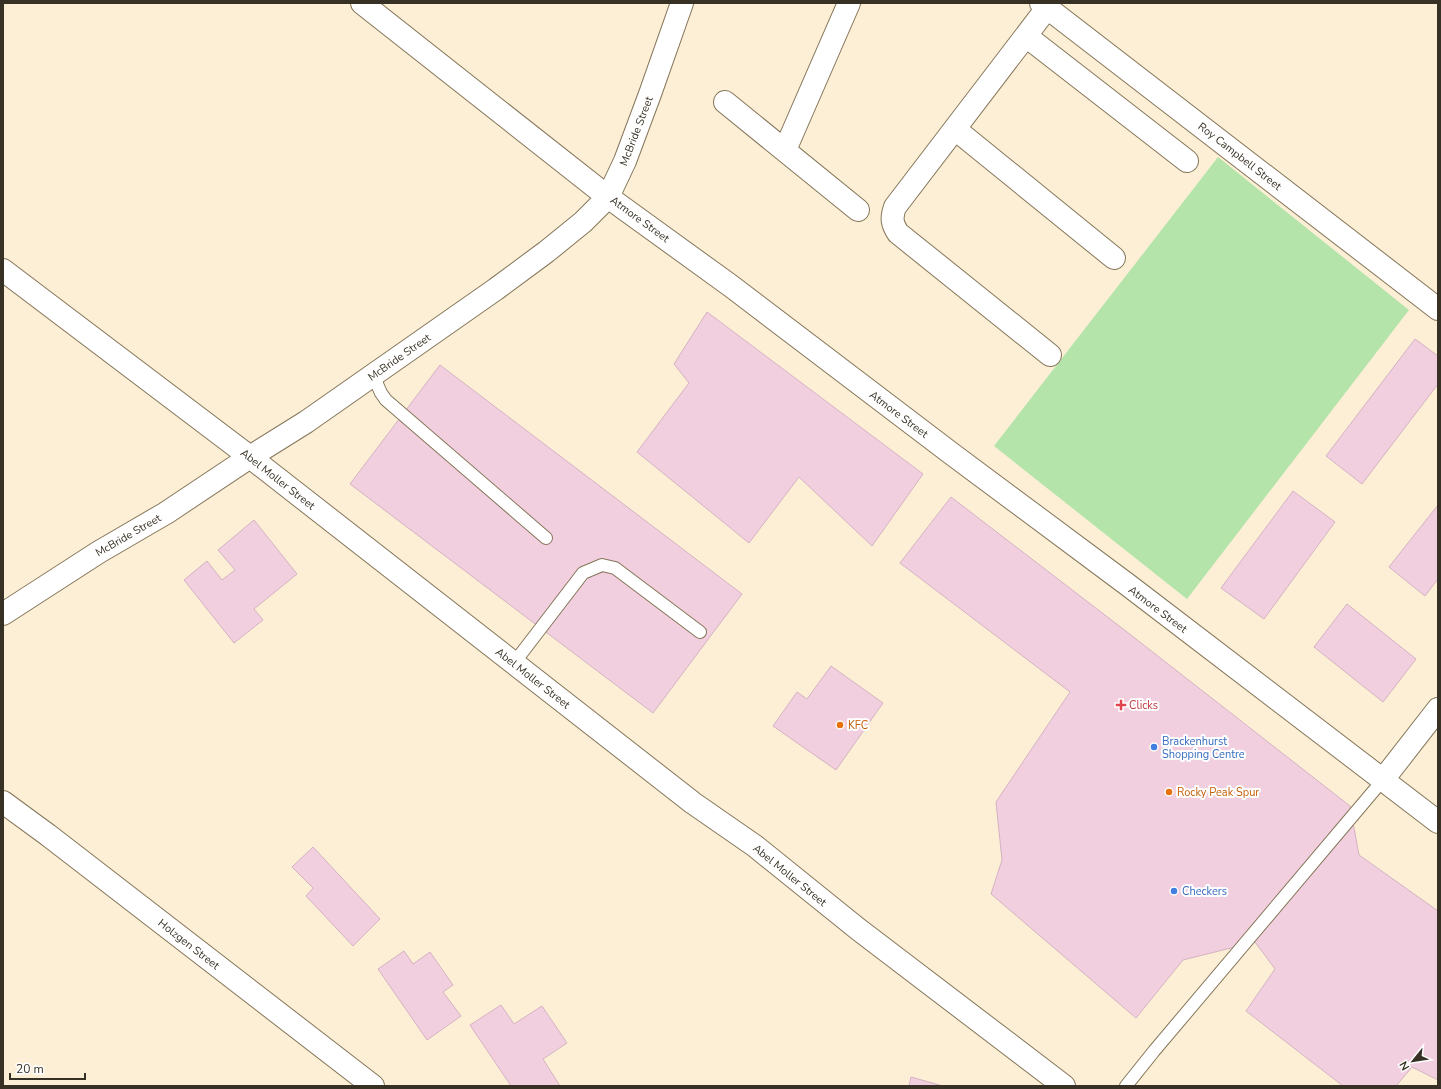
<svg xmlns="http://www.w3.org/2000/svg" width="1441" height="1089" viewBox="0 0 1441 1089" font-family="'Nunito Sans',sans-serif">
  <rect width="100%" height="100%" fill="#fcefd6"/>
  <path fill="#b5e4ab" d="M1218,157L1409,310L1187,599L994,446Z"/>
  <path fill="#f2cfdf" stroke="#d4b2c2" d="M707,312L923,474L872,546L799,477L749,543L637,452L689,383L674,364Z
    M1415,339L1438,356V384L1362,484L1326,456Z
    M440,365L742,594L653,713L350,484Z
    M1293,491L1335,522L1264,619L1221,588Z
    M951,497L1127,632L1350,806L1359,855L1438,911V1080L1412,1067L1396,1086H1343L1246,1011L1275,969L1255,942L1183,960L1136,1018L991,894L1002,860L996,802L1070,692L900,563Z
    M1438,505V579L1425,596L1389,567Z
    M254,520L297,574L254,609L263,620L234,643L184,580L207,561L222,580L235,570L218,550Z
    M1347,604L1416,659L1383,702L1314,647Z
    M831,666L883,703L836,770L773,726L797,692L807,699Z
    M313,847L380,919L353,946L306,896L313,888L292,867Z
    M404,951L413,964L430,952L453,985L443,992L461,1016L427,1040L378,969Z
    M501,1005L514,1024L542,1006L567,1043L543,1059L560,1086H511L470,1025Z
    M911,1077L943,1086H909Z"/>
  <g fill="none" stroke-linecap="round" stroke-linejoin="round">
    <g stroke="#85765a" stroke-width="14">
      <path id="lane" d="M373,375L381,393L386,400L546,538
        M514,663L583,573L602,565L615,568L700,632
        M1126,1086L1154,1051L1382,781"/>
    </g>
    <g stroke="#85765a" stroke-width="24">
      <path id="street" d="M362,3L608,197L731,286L952,454L1128,585L1438,822
        M1041,3L1438,309
        M1047,8L895,207C891,218 892,224 898,233L1050,355
        M1026,36L1187,161
        M725,102L858,210
        M955,129L1114,258
        M785,150L849,3
        M3,270L250,457L693,803L755,846L858,929L1064,1086
        M3,614L99,552L166,513L250,457L306,422L496,289L546,252L583,222L608,197L625,161L650,94L682,3
        M1382,781L1438,709
        M3,802L48,835L373,1086"/>
    </g>
    <use href="#lane" stroke="#fff" stroke-width="12"/>
    <use href="#street" stroke="#fff" stroke-width="22"/>
  </g>
  <path fill="#e0444e" stroke="#fff" stroke-width="1.5" d="M1119 699h4v4h4v4h-4v4h-4v-4h-4v-4h4z"/>
  <g fill="#e8710a" stroke="#fff" stroke-width="1.5">
    <circle cx="840" cy="725" r="4"/>
    <circle cx="1169" cy="792" r="4"/>
  </g>
  <g fill="#3f7fe0" stroke="#fff" stroke-width="1.5">
    <circle cx="1154" cy="747" r="4"/>
    <circle cx="1174" cy="891" r="4"/>
  </g>
  <g text-anchor="middle" stroke-width="4" stroke-linejoin="round" paint-order="stroke">
    <g font-size="11" fill="#373024" stroke="#fff">
      <text transform="translate(636 131) rotate(-69)" y="4">McBride Street</text>
      <text transform="translate(1240 156) rotate(38)" y="4">Roy Campbell Street</text>
      <text transform="translate(640 219) rotate(36)" y="4">Atmore Street</text>
      <text transform="translate(399 357) rotate(-35)" y="4">McBride Street</text>
      <text transform="translate(899 414) rotate(37)" y="4">Atmore Street</text>
      <text transform="translate(278 479) rotate(38)" y="4">Abel Moller Street</text>
      <text transform="translate(128 535) rotate(-30)" y="4">McBride Street</text>
      <text transform="translate(1158 609) rotate(37)" y="4">Atmore Street</text>
      <text transform="translate(533 678) rotate(38)" y="4">Abel Moller Street</text>
      <text transform="translate(790 875) rotate(39)" y="4">Abel Moller Street</text>
      <text transform="translate(189 944) rotate(38)" y="4">Holzgen Street</text>
    </g>
    <g font-size="11" fill="#be3a42" stroke="#fff" text-anchor="start">
      <text x="1129" y="709">Clicks</text>
    </g>
    <g font-size="11" fill="#c56008" stroke="#fff" text-anchor="start">
      <text x="848" y="729">KFC</text>
      <text x="1177" y="796">Rocky Peak Spur</text>
    </g>
    <g font-size="11" fill="#366cbe" stroke="#fff" text-anchor="start">
      <text x="1162" y="745">Brackenhurst<tspan x="1162" dy="13">Shopping Centre</tspan></text>
      <text x="1182" y="895">Checkers</text>
    </g>
  </g>
  <rect width="1441" height="1089" fill="none" stroke="#373024" stroke-width="8"/>
  <g transform="translate(1413 1061) rotate(240)" stroke="#ffffff" stroke-width="3" paint-order="stroke">
  <path d="M0-3L7 15L0 10L-7 15Z" fill="#373024"/>
  <text y="-6" font-size="11" font-weight="bold" text-anchor="middle" fill="#373024">N</text>
  </g>
  <path d="M10 1073v6h75v-6" fill="none" stroke="#373024" stroke-width="2"/>
  <text x="16" y="1073" font-size="12" fill="#373024" stroke="#ffffff" stroke-width="3" paint-order="stroke">20 m</text>
</svg>
